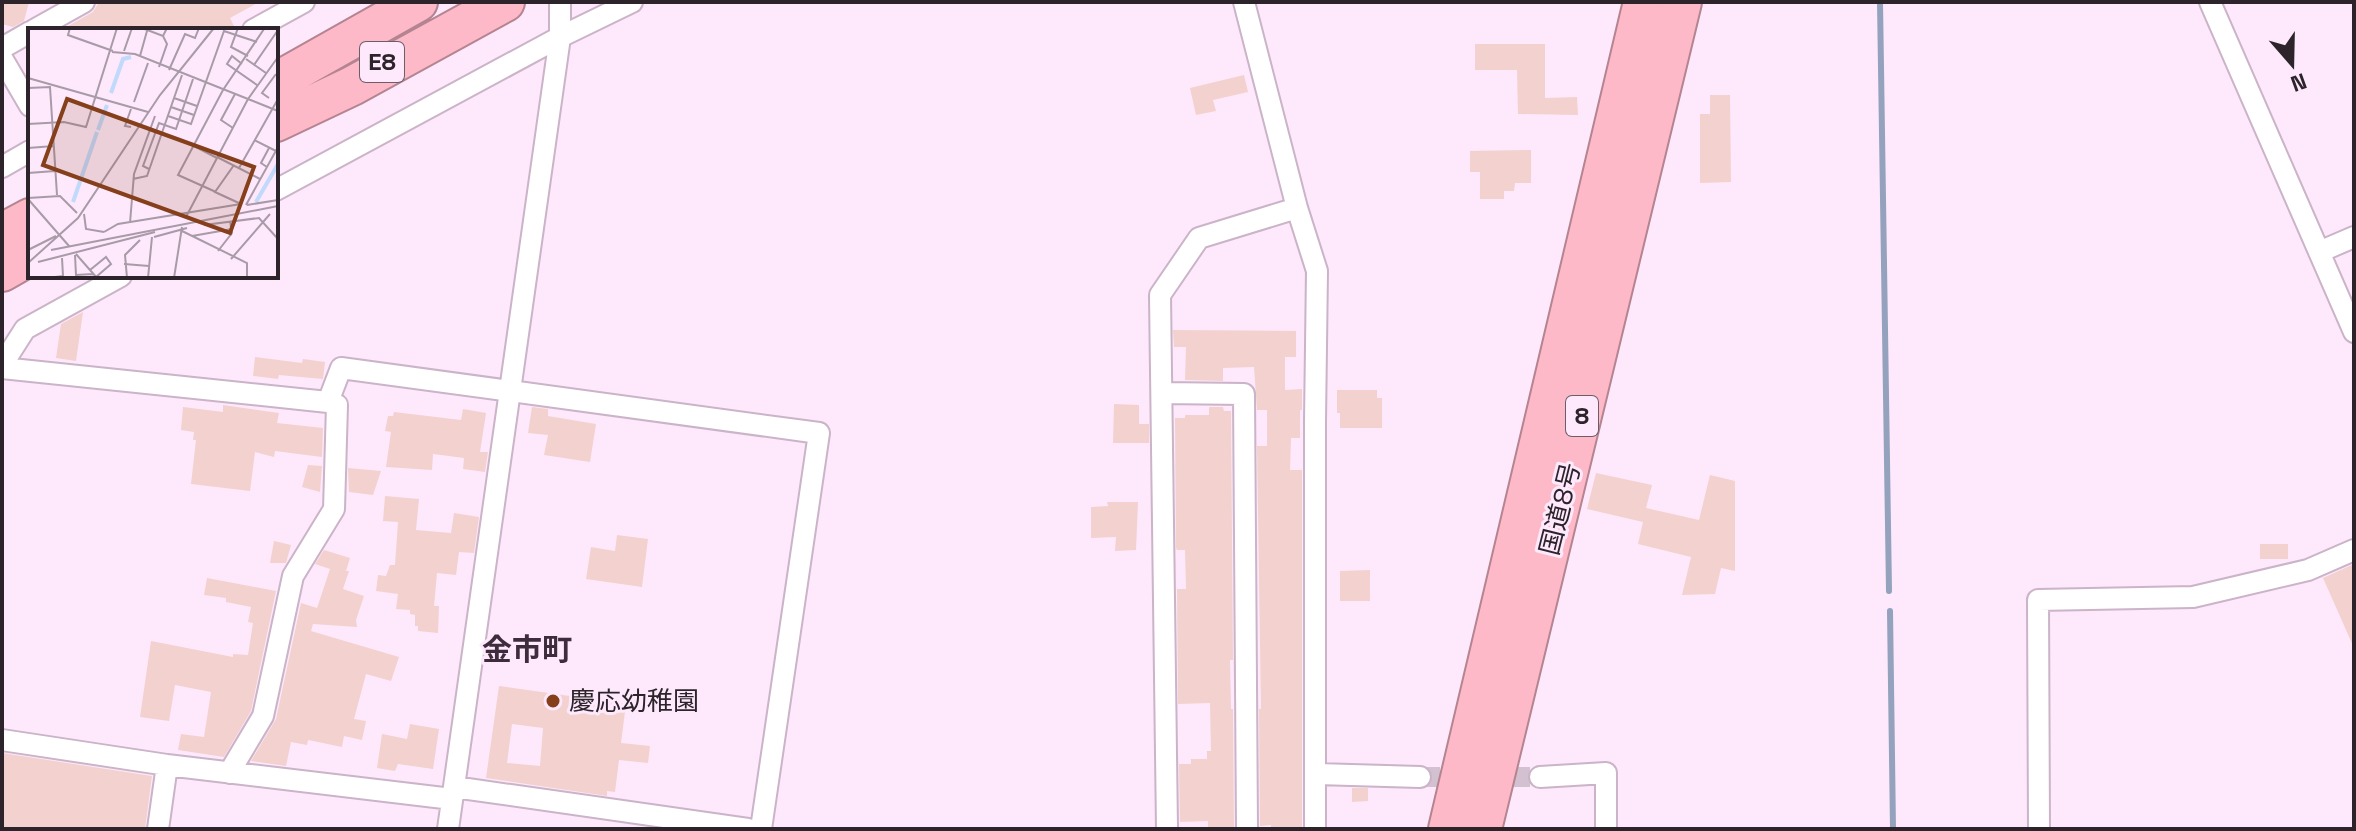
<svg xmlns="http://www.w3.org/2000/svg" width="2356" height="831" viewBox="0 0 2356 831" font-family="'Space Grotesk','Noto Sans JP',sans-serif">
  <rect width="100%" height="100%" fill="#fde9fb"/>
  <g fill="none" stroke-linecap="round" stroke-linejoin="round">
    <path stroke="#94a2bd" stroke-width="6" d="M1880,2L1889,591
      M1890,611L1893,829"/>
  </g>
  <path fill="#f3d1cf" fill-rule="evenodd" d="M2,2H29L24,21L13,27L2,24Z
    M99,2H259L230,18L236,30H61L93,12Z
    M1475,44H1545V98L1577,97L1578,115L1518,114L1517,70H1475Z
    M1244,75L1248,92L1213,100L1216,111L1196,115L1190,88Z
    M1710,95H1730L1731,182L1700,183V114H1710Z
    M1531,150V183H1515L1514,191H1504V199H1480V172H1470V151Z
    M83,312L76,361L56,358L61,324Z
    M1173,330L1296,331V357H1285V390L1302,389V410H1300V438H1291L1290,470H1302V828H1271V825L1260,826L1259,709H1261L1257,446H1267V410H1257L1254,367L1223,368V381L1185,380L1186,347H1174Z
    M255,357L302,363L303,359L325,362L323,379L279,375L278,379L253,376Z
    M1337,390H1377V398H1382V428H1340V413H1337Z
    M1114,404L1139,405V424H1149V443H1113Z
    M223,405L279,413L277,423L323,428L322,457L275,451L274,457L255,452L250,491L191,484L196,440H193L194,432L181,430L183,407L223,412Z
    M532,407L548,409V416L596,424L590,462L544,455L548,435L528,433Z
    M1209,407H1223L1224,411H1231L1233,660H1230L1231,709H1233L1234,829H1208V821L1180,822L1179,764H1191V759H1207V751H1211L1210,703L1178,704L1177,589H1186L1185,550H1177L1176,548L1175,418H1185V415H1209Z
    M463,409L486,413L480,452H488L485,472L463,469L464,458L433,454L432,470L386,467L391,432L385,431L388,416H393L394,412L461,420Z
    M308,465L322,466L320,492L302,487Z
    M348,468L381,471L373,495L349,492Z
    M1596,473L1652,485L1646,508L1699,520L1710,475L1735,481V571L1721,568L1715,594L1682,595L1691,557L1638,544L1643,522L1587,509Z
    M385,496L419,499L416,530L451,533L454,513L479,517L474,553L459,552L456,575L437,573L434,606H439L438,633L418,631V626H415V615L410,614V610L396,609L398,594L376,591L378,575L386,576L390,565H395L398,522L383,521Z
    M1107,502H1138L1136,550L1115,551L1116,537L1091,538V507L1108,506Z
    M617,535L648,539L642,587L586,579L591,547L615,551Z
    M274,541L291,545L286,563H270Z
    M2260,544H2288V559H2260Z
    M324,550L350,558L346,571H349L343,589L364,596L356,620L357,627L313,624L311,631L399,657L391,681L366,674L354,719L366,721L362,740L344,736L342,747L308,740L307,745L291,742L286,766L251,761L276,719L301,603L317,608L330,569L315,564Z
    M2354,564V648L2323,578Z
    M1370,570V601H1340V571Z
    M207,578L276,591L251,711L224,757L178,750L181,734L204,737L211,692L175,685L169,721L140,717L151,641L233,657V654L248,655L253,623L248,622L251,607L226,602V598L204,595Z
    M499,686L626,704L621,743L650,746L648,763L619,760L615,792L607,791V796L486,778ZM512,724L543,728L540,766L507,763Z
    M410,724L439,729L433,769L398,764L395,771L377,768L382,734L407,739Z
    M2,753L152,776L145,829H2Z
    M1352,788H1368V801L1352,802Z"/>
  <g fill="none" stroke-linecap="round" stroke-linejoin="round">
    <path stroke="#d3c1d1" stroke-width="20" stroke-dasharray="20 10" stroke-linecap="butt" d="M1420,777H1540"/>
    <g stroke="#cbb3c8" stroke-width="24">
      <path id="street" d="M1244,2L1297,208L1317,271L1315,421V829
        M2210,2L2354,332
        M34,30L84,2
        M253,30L304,2
        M2,48L30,32
        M2,58L30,106
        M2,167L30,151
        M276,190L560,37L632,2
        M2319,252L2354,237
        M2,365L25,329L121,276
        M2,368L328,402L337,405L334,509L293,576L263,716L229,773
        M1162,393L1244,394L1247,829
        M328,402L341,368L819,433L761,829
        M2,740L167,765L452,799
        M1317,774L1420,777
        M1540,777L1606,773V829
        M454,787L748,829
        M158,829L167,765
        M448,829L560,37V3
        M1167,829L1160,295L1199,238L1297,208
        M2039,829L2038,600L2193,597L2308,570L2354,550"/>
    </g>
    <g stroke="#b48491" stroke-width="42">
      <path id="highway" d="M276,82L418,2
        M276,122L352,86L505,2
        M2,233L30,218
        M2,272L30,256
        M1448,829L1643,2
        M1482,829L1682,2"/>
    </g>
    <use href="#street" stroke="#fff" stroke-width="20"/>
    <use href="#highway" stroke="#feb9c8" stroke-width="38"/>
  </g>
  <circle fill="#863f1b" stroke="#fde9fb" stroke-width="3" cx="553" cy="701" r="8"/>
  <g text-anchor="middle" stroke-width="6" stroke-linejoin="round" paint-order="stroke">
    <g fill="#fde9fb" stroke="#6b5e69" stroke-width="2">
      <rect x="360" y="42" width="44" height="40" rx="6"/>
      <rect x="1566" y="396" width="32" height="40" rx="6"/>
    </g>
    <g font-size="24" font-weight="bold" fill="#2c232b">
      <text x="382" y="70">E8</text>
      <text x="1582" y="424">8</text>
    </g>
    <g font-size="26" fill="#2c232b" stroke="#fde9fb">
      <text transform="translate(1560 509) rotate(-76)" y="9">国道8号</text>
    </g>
    <g font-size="26" fill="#2c232b" stroke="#fde9fb" text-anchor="start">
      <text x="569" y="710">慶応幼稚園</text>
    </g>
    <g font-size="30" font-weight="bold" fill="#3e2c3c" stroke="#fde9fb">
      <text x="527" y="660">金市町</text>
    </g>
  </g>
  <g transform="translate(28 28)">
    <rect width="250" height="250" fill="#fde9fb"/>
    <path fill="none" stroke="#c1d9fb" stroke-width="4" d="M83,65L95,31L103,29M70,102L79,77M45,174L69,104M228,174L250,136"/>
    <path fill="none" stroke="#a99aa8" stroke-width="2" d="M42,0L40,7L85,23M114,0L135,8L139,0M210,0L203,19L220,28M96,23L104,0M84,24L107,26L220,71L250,29M112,28L119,3M218,31L238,45M214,36L204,28L199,36L229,57M226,37L250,2M131,39L139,16L135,8M141,42L157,6L167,10L171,0M0,50L120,84M0,60L22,59L29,167M146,70L169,78M241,70L234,65L248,46M106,74L120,35M143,79L166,87M140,88L163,96L196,3L229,14M0,96L36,94L58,99L89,0M103,99L97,98L103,81M205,100L193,92L207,66M226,112L248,123M166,118L189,130M0,120L26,118M189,129L232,151M206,137L187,164L213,176M239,139L233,135L241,120M211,140L250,71M121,141L115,138L131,95L148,101L165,51M0,145L27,143M105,151L119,148L154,47M188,164L150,147L195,62L236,1M0,170L32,168L49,185M0,171L41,218M218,177L250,119M219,177L250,172M56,186L58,201L76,204M158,189L220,71L250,83M102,195L106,146L127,88M176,197L231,190L250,211M152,202L219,235V250M76,204L90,196L213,176M164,208L204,201M126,209L159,200M0,222L28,208M23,222L250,178M190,223L204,205L202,193M48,226L69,250M47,227L48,247L65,246M203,231L242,186M10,234L127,204M0,235L50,190L132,67L186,0M96,236L121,238M62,242L78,229L83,236L68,249M19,250L35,248L34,230M99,250L97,227L112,212M120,250L124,209M146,250L154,199"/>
    <path fill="#863f1b" fill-opacity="0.15" stroke="#863f1b" stroke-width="4" d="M39,71L226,139L202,205L15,137Z"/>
    <rect width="250" height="250" fill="none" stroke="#2c232b" stroke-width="4"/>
  </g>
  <rect width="2356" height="831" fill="none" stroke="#2c232b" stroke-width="8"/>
  <g transform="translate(2292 64) rotate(160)" stroke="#fde9fb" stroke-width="6" paint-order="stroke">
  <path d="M0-6L14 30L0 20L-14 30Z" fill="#2c232b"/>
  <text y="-12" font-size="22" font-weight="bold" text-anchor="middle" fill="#2c232b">N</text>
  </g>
</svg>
